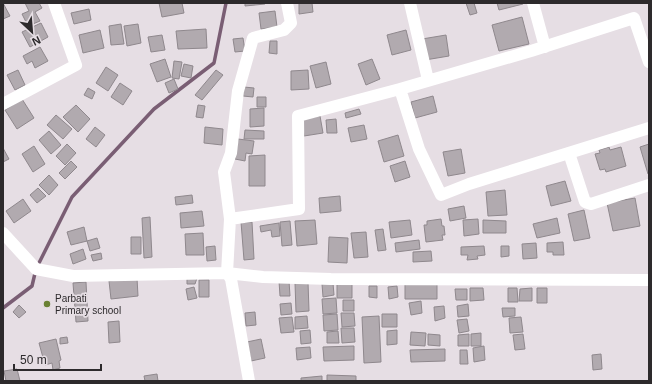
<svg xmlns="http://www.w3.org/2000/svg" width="652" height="384" viewBox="0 0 652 384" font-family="Helvetica,sans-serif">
  <rect width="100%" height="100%" fill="#e6dee4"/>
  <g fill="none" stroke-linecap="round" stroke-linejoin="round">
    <path stroke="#7a5e74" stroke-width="3.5" d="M3,308L32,286L36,269L72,197L154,109L214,63L226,3"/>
  </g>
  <path fill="#b1aaaf" stroke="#8f888d" d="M3,3L10,16L3,19Z
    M25,3H39L42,8L35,12L40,21L28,26L22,14L29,11Z
    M159,3H182L184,13L162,17Z
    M245,3H265V4L245,6Z
    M299,3H312L313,12L299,14Z
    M466,3H474L477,13L470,15Z
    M497,3H522L523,4L499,10Z
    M89,9L91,20L74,24L71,13Z
    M275,11L277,27L261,29L259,13Z
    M522,17L529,44L499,51L492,25Z
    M41,23L48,37L30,47L22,32Z
    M121,24L124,44L111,45L109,26Z
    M138,24L141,43L127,46L124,26Z
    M206,29L207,48L178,49L176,31Z
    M100,30L104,48L83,53L79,35Z
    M406,30L411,50L392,55L387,35Z
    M162,35L165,50L151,52L148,37Z
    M446,35L449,56L425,60L422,39Z
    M243,38L245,51L235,52L233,39Z
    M270,41H277V54L269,53Z
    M40,47L48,61L35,68L32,61L27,64L23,56Z
    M165,59L171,77L157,82L150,64Z
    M372,59L380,79L366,85L358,64Z
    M174,61L182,62L179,79L172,78Z
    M326,62L331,84L316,88L310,66Z
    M184,64L193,66L191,78L181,76Z
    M106,67L118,75L108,91L96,83Z
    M18,70L25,85L15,90L7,75Z
    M216,70L223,75L202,100L195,95Z
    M308,70L309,89L291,90V71Z
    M174,79L178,89L169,93L165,83Z
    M120,83L132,91L123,105L111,97Z
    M244,87L254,88L253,97L243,96Z
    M88,88L95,92L92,99L84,95Z
    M433,96L437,112L415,118L411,102Z
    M257,97H266V107H257Z
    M22,99L34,118L17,129L5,110Z
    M76,105L90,119L78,132L63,117Z
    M198,105L205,106L203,118L196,117Z
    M264,108V126L250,127V109Z
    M359,109L361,114L346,118L345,113Z
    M56,115L72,129L63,139L47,125Z
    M320,116L323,133L304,136L302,119Z
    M336,119L337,133H327L326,120Z
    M364,125L367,139L351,142L348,128Z
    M95,127L105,135L96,147L86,139Z
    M205,127L223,129L222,145L204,143Z
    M245,130L264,131V139H244Z
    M49,131L61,145L51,154L39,140Z
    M398,135L404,156L384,162L378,141Z
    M238,139L254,141L252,154L246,153L245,161L235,159Z
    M67,144L76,153L65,165L56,156Z
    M649,144V174H648L640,147Z
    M34,146L45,164L33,172L22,154Z
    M609,147L610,150L621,147L626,166L606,172L605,169L600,170L595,154L600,153L599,150Z
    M3,148L9,159L3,162Z
    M461,149L465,173L448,176L443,152Z
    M265,155V186H249V156Z
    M71,161L77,167L65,179L59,173Z
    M405,161L410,177L395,182L390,166Z
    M49,175L58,185L49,195L39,185Z
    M565,181L571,201L551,206L546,186Z
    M38,188L46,196L37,203L30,195Z
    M505,190L507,215L488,216L486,192Z
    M192,195L193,203L176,205L175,197Z
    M340,196L341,211L320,213L319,198Z
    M635,198L640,226L613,231L607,203Z
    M23,199L31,211L14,223L6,211Z
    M464,206L466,218L450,221L448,209Z
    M584,210L590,238L574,241L568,214Z
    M202,211L204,226L181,228L180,213Z
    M150,217L152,257L144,258L142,218Z
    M557,218L560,233L537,238L533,224Z
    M441,219L442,226H444L445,235H442L443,240L426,242L424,225H427V221Z
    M478,219L479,234L464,236L463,220Z
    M315,220L317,244L297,246L295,221Z
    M410,220L412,235L391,238L389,222Z
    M483,220L506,221V233H483Z
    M290,221L292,245L282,246L280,222Z
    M241,222H252L254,259L244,260Z
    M279,223L280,236L272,237L271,230L261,232L260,226Z
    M84,227L87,241L71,245L67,232Z
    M383,229L386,250L378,251L375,230Z
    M366,232L368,257L354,258L351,233Z
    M203,233L204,255H186L185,234Z
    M131,237H141V254H131Z
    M329,237L348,238L347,263L328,262Z
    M97,238L100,248L90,251L87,241Z
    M419,240L420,249L396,252L395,243Z
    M563,242L564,255H553V252H547V243Z
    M536,243L537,258L523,259L522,244Z
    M215,246L216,260L207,261L206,247Z
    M484,246L485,255L477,256L478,259L467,260L468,255H461V247Z
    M501,246H509V256L501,257Z
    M83,249L86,259L73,264L70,254Z
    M431,251L432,261L413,262V252Z
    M101,253L102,259L93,261L91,255Z
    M137,278L138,296L111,299L109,281Z
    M187,278H197L195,284H187Z
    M199,280H209V297H199Z
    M279,281H289L290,296H280Z
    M86,282L88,321L76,322L73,283Z
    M308,282L309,311L296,312L295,283Z
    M333,283L334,295L323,297L322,284Z
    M337,283H352V298H337Z
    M405,284H437V299H405Z
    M369,286H377V298L369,297Z
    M397,286L398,297L389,299L388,287Z
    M194,287L197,298L188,300L186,289Z
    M470,288H483L484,300L470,301Z
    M508,288H517L518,302H508Z
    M532,288V301H519L520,289Z
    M537,288H547V303H537Z
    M455,289H467V300H456Z
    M336,298L337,313L323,314L322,299Z
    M343,300H354V311H343Z
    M421,301L422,313L411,315L409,303Z
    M291,303L292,314L281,315L280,304Z
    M468,304L469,316L458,317L457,306Z
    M19,305L26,312L19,318L13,312Z
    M444,306L445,318L435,321L434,307Z
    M502,308H515V316L503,317Z
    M255,312L256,325L246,326L245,313Z
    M341,313H354L355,326L342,327Z
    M337,314L338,330L324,331L323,315Z
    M382,314H397V327H382Z
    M307,316L308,328L295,329V317Z
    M379,316L381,362L364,363L362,317Z
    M292,317L294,332L281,333L279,318Z
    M521,317L523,332L510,333L509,318Z
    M467,319L469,331L459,333L457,320Z
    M119,321L120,342L109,343L108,322Z
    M341,328H354L355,342L342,343Z
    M310,330L311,343L301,344L300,331Z
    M397,330V344L387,345V331Z
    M338,331L339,343H327V332Z
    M411,332L426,333L425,346L410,345Z
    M481,333V346H471V334Z
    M428,334L440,335V346L428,345Z
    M469,334V346H458V335Z
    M523,334L525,349L515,350L513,335Z
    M67,337L68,343L60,344V338Z
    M56,339L61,360L59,361L60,368L53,370L52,363L45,365L39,343Z
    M261,339L265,358L251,361L247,342Z
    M354,346V360L324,361L323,347Z
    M484,346L485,360L474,362L473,348Z
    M310,347L311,358L297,360L296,348Z
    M445,349V361L411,362L410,350Z
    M460,350H467L468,364H460Z
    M601,354L602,369L593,370L592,355Z
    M17,369L20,381H6L4,371Z
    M157,374L158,381H145L144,376Z
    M327,375L356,376V381H327Z
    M322,376V381H301V378Z"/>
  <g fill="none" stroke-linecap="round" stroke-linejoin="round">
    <path stroke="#fff" stroke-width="12" d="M410,3L428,80
      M533,3L545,47
      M400,89L531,51L634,18L649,62
      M3,104L76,65L54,3
      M569,153L585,202L591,204L649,185
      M230,219L224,172L231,153L238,91L253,38L284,30L291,23L287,3
      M3,233L36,269L73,276L227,273L263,277L331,279L649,280
      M249,381L231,279L227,273L230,219L299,209L298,116L400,89L419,149L441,195L469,184L649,128"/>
  </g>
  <circle fill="#6a8133" stroke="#e6dee4" stroke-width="1.5" cx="47" cy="304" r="4"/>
  <g text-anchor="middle" stroke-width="3.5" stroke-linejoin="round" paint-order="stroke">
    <g font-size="10" fill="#2d2a2c" stroke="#e6dee4" text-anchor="start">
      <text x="55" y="302">Parbati<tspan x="55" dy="12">Primary school</tspan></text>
    </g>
  </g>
  <rect width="652" height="384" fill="none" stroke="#2d2a2c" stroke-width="8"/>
  <g transform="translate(32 32) rotate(154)" stroke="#e6dee4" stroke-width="3" paint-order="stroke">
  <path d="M0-3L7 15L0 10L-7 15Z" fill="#2d2a2c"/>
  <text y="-6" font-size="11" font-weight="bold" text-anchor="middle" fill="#2d2a2c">N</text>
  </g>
  <path d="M14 364v6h87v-6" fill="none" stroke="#2d2a2c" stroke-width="2"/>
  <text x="20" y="364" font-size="12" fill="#2d2a2c" stroke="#e6dee4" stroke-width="3" paint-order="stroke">50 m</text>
</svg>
